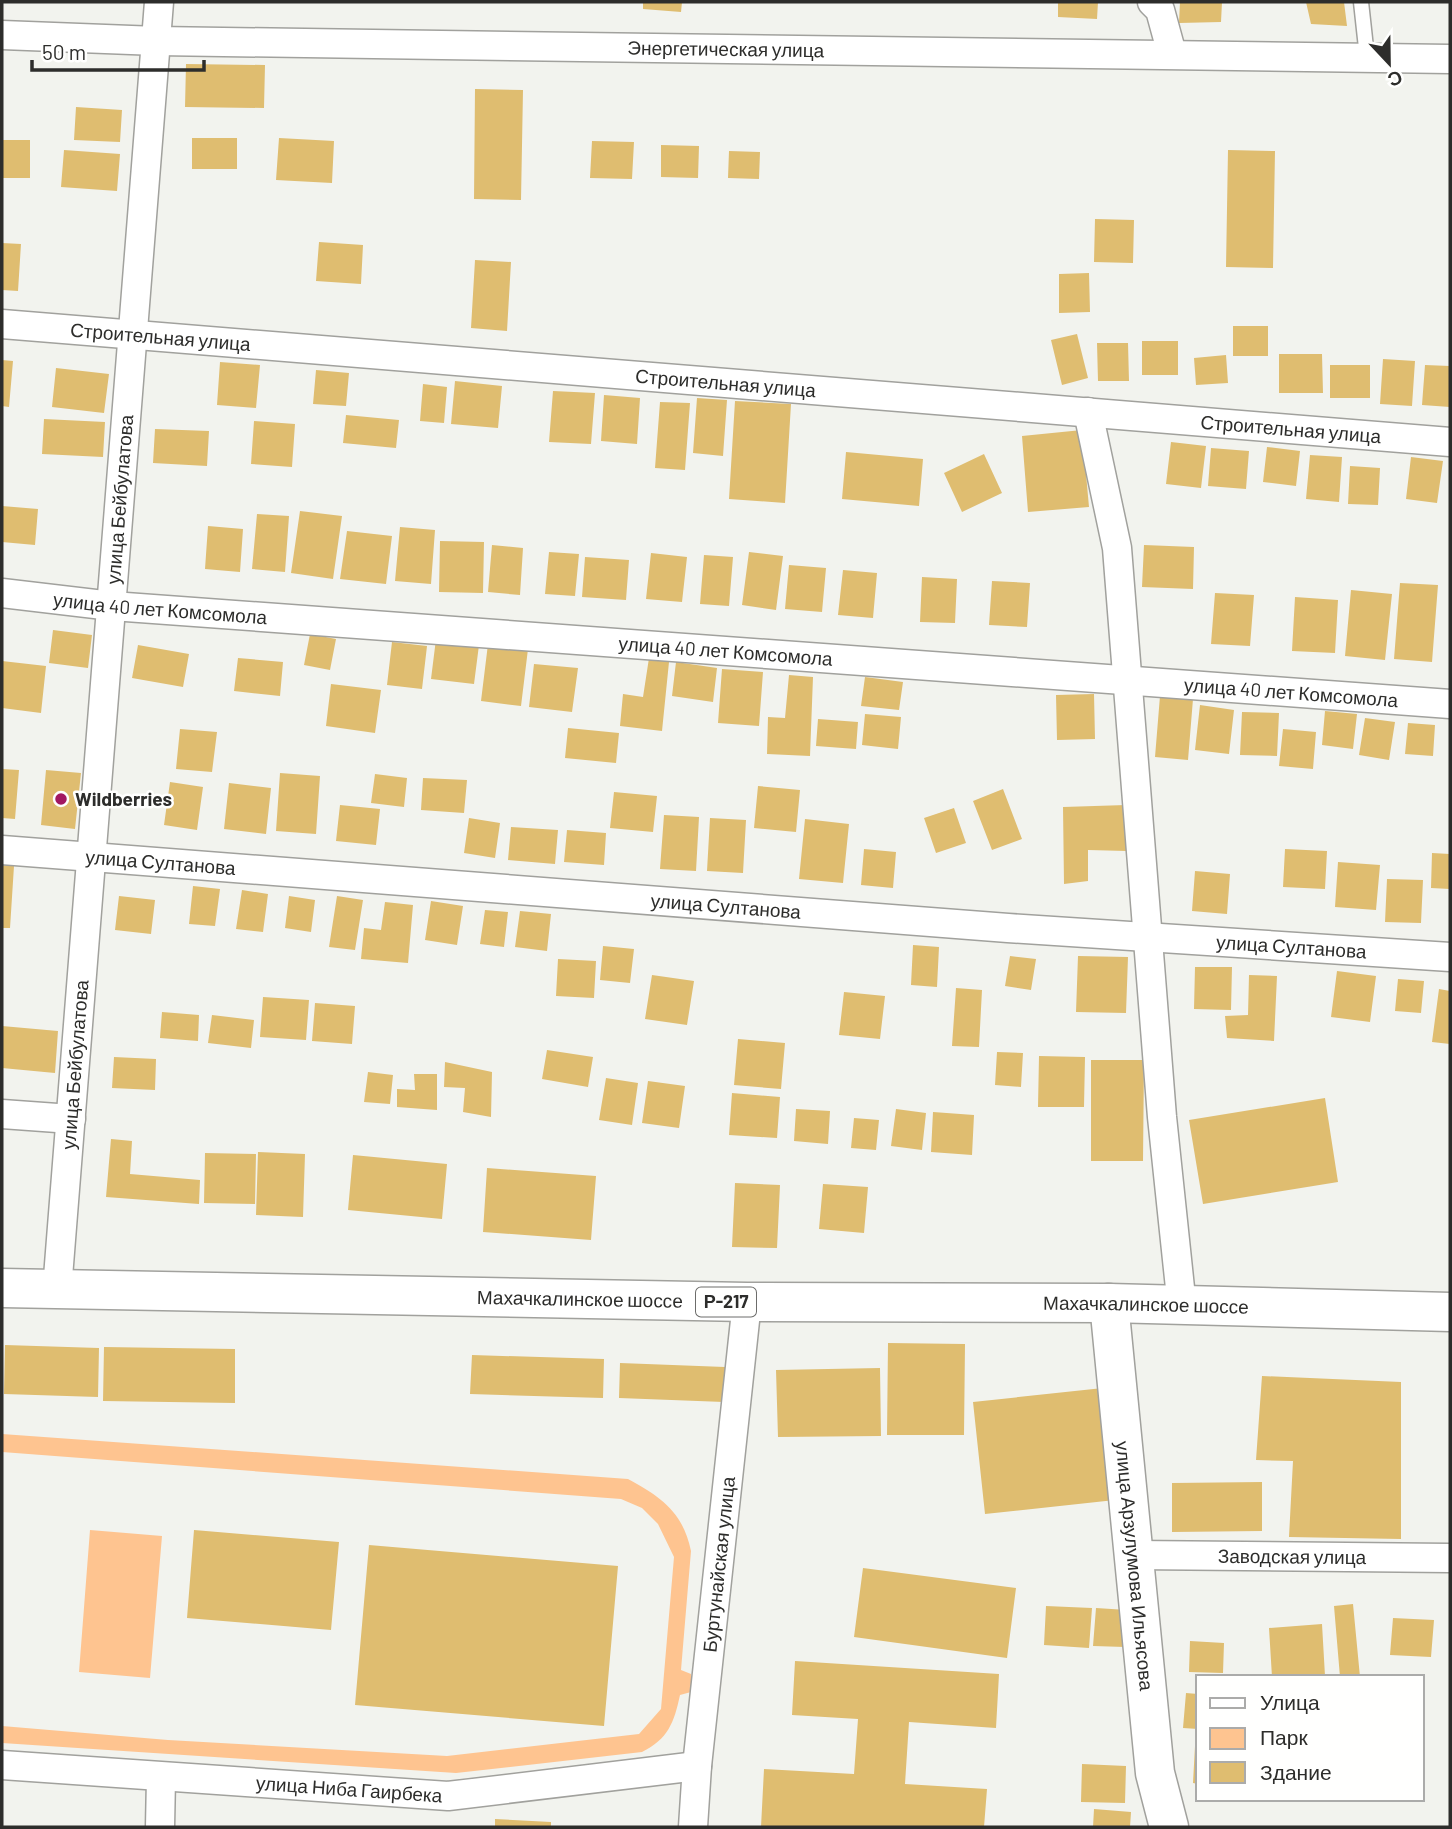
<svg xmlns="http://www.w3.org/2000/svg" width="1452" height="1829" viewBox="0 0 1452 1829" font-family="Barlow,sans-serif">
  <rect width="100%" height="100%" fill="#f2f3ee"/>
  <path fill="#fec490" d="M2,1434L628,1479C661,1497 683,1512 691,1551L681,1670L691,1674V1692L680,1695C674,1723 668,1739 642,1752L456,1773L2,1743V1726L168,1740L447,1756L639,1734L661,1709L674,1557L658,1524L642,1508L621,1499L2,1452Z
    M90,1530L162,1536L150,1678L79,1672Z"/>
  <path fill="#dfbd70" d="M643,2H682L681,12L643,9Z
    M1058,2H1098L1097,19L1058,17Z
    M1180,2H1222L1221,22L1179,23Z
    M1306,2H1344L1347,26L1311,24Z
    M186,64L265,65L264,108L185,107Z
    M475,89L523,90L521,200L474,199Z
    M76,107L122,110L120,142L74,140Z
    M192,138H237V169H192Z
    M279,138L334,141L332,183L276,180Z
    M2,140H30V178H2Z
    M592,141L634,142L632,179L590,178Z
    M661,145L699,146L698,178L661,177Z
    M64,150L120,154L117,191L61,187Z
    M1228,150L1275,151L1273,268L1226,267Z
    M729,151L760,152L759,179L728,178Z
    M1095,219L1134,220L1133,263L1094,262Z
    M319,242L363,245L361,284L316,281Z
    M2,243L21,244L18,291L2,290Z
    M475,260L511,262L507,331L471,328Z
    M1089,273L1090,312L1059,313V274Z
    M1233,326H1268V356H1233Z
    M1077,334L1088,378L1062,385L1051,340Z
    M1142,341H1178V375H1142Z
    M1097,343H1128L1129,381H1098Z
    M1279,354H1322L1323,393H1279Z
    M1226,355L1228,383L1196,385L1194,358Z
    M1383,359L1415,361L1412,406L1380,404Z
    M2,360L13,361L9,407L2,406Z
    M220,362L260,365L256,408L217,405Z
    M1330,365H1370V398H1330Z
    M1425,365L1450,366V407L1422,405Z
    M56,368L109,374L104,413L52,407Z
    M316,370L349,373L346,406L313,404Z
    M455,381L502,386L498,428L451,424Z
    M423,384L447,387L444,423L420,421Z
    M553,391L595,393L591,444L549,442Z
    M604,395L640,398L637,444L601,441Z
    M697,398L727,400L723,456L693,453Z
    M735,401L791,404L785,503L729,499Z
    M660,402L690,403L685,470L655,468Z
    M346,415L399,420L396,448L343,443Z
    M44,419L105,422L103,457L42,454Z
    M254,421L295,424L292,467L251,464Z
    M155,429L209,431L207,466L153,463Z
    M1082,430L1089,507L1028,512L1022,436Z
    M1171,442L1206,446L1201,488L1166,484Z
    M1267,447L1300,451L1296,486L1263,482Z
    M1211,448L1249,451L1246,489L1208,486Z
    M846,452L923,459L919,506L842,499Z
    M984,454L1002,493L962,512L944,473Z
    M1310,455L1342,457L1339,502L1306,499Z
    M1411,457L1443,461L1437,503L1406,499Z
    M1350,466L1380,468L1378,505L1348,504Z
    M2,506L38,509L35,545L2,542Z
    M300,511L342,516L333,579L291,573Z
    M257,514L289,516L285,572L252,569Z
    M208,526L243,529L240,572L205,569Z
    M400,527L435,530L431,584L395,581Z
    M347,531L392,536L386,584L340,579Z
    M440,541L484,542L483,593L439,592Z
    M492,545L523,548L520,595L488,592Z
    M1144,545L1194,547L1193,589L1142,587Z
    M549,552L579,554L575,596L545,594Z
    M749,552L783,556L776,610L742,605Z
    M651,553L687,557L682,602L646,599Z
    M704,555L733,557L729,606L700,604Z
    M585,557L629,560L626,600L582,597Z
    M789,565L826,568L822,612L785,609Z
    M843,570L877,573L873,618L838,615Z
    M922,577L957,579L955,623L920,622Z
    M992,581L1030,583L1027,627L989,625Z
    M1400,583L1438,585L1432,662L1394,659Z
    M1351,590L1392,594L1385,660L1345,656Z
    M1215,593L1254,595L1250,646L1211,644Z
    M1295,597L1338,600L1335,653L1292,651Z
    M53,630L92,635L88,668L49,663Z
    M310,634L336,639L330,670L304,665Z
    M436,639L479,645L474,684L431,679Z
    M392,642L427,646L422,689L387,685Z
    M488,644L528,649L521,706L481,701Z
    M138,645L189,654L183,687L132,678Z
    M238,658L283,662L280,696L234,691Z
    M649,658L669,662L662,731L620,726L623,694L643,697Z
    M2,661L46,666L41,713L2,708Z
    M676,662L717,668L713,702L672,696Z
    M534,664L578,668L572,712L529,707Z
    M722,669L763,672L759,726L718,723Z
    M789,675L813,677L810,756L767,754L768,717L785,718Z
    M865,677L903,682L899,710L861,706Z
    M331,684L381,690L375,733L326,726Z
    M1094,694L1095,739L1057,740L1056,695Z
    M1160,696L1193,699L1188,760L1155,757Z
    M1200,705L1234,710L1229,754L1195,750Z
    M1325,711L1357,714L1353,749L1322,745Z
    M1242,712L1279,713L1277,756L1240,755Z
    M865,714L901,717L898,749L862,745Z
    M1365,718L1395,722L1389,760L1359,755Z
    M818,719L858,722L856,749L816,746Z
    M1408,723L1435,725L1433,756L1405,754Z
    M568,728L619,733L616,763L565,758Z
    M180,729L217,732L212,772L176,769Z
    M1283,729L1316,732L1313,769L1279,766Z
    M2,769L19,770L15,819L2,818Z
    M46,770L81,773L75,829L41,825Z
    M280,773L320,776L316,834L276,831Z
    M375,774L407,778L404,807L371,803Z
    M423,778L467,780L464,813L421,810Z
    M170,782L203,787L197,830L164,825Z
    M229,783L271,788L266,834L224,829Z
    M758,786L800,790L796,832L754,828Z
    M1003,789L1022,839L992,850L973,801Z
    M614,792L657,796L653,832L610,828Z
    M340,805L380,809L376,845L336,841Z
    M1126,805L1127,851L1088,850V881L1064,884L1063,807Z
    M954,808L966,843L936,853L924,818Z
    M664,815L699,817L696,871L660,869Z
    M469,818L500,823L495,858L464,853Z
    M710,818L746,820L743,873L707,871Z
    M805,819L849,824L843,883L799,879Z
    M511,827L558,830L555,864L508,860Z
    M567,830L606,833L604,865L564,862Z
    M864,849L896,852L893,888L861,885Z
    M1285,849L1327,851L1325,889L1283,887Z
    M1432,853L1450,854V889L1431,888Z
    M1338,862L1380,865L1376,910L1335,907Z
    M2,865L14,866L10,928H2Z
    M1195,871L1230,874L1227,914L1192,911Z
    M1387,879L1423,880L1421,923L1385,922Z
    M193,886L220,889L215,926L189,924Z
    M242,890L268,894L263,932L236,929Z
    M119,896L155,900L151,934L115,930Z
    M289,896L315,900L311,932L285,928Z
    M337,896L363,900L355,950L329,947Z
    M431,901L463,906L457,945L425,940Z
    M385,902L413,905L408,963L361,959L364,928L381,930Z
    M485,910L508,912L504,947L480,944Z
    M520,911L551,914L547,951L515,947Z
    M913,945L939,947L937,987L911,985Z
    M603,946L634,949L630,983L600,980Z
    M1010,956L1036,959L1031,990L1005,986Z
    M1078,956L1128,957L1126,1013L1076,1012Z
    M558,959L596,961L594,998L556,996Z
    M1195,967H1232L1231,1010L1194,1009Z
    M1337,971L1376,976L1370,1022L1331,1017Z
    M652,975L694,981L687,1025L645,1019Z
    M1249,975L1277,976L1274,1041L1227,1038L1225,1016L1248,1015Z
    M1398,979L1424,981L1421,1013L1395,1011Z
    M956,988L982,990L979,1047L952,1046Z
    M1439,989L1450,991V1044L1432,1042Z
    M844,992L885,996L880,1039L839,1035Z
    M263,997L309,1000L306,1040L260,1037Z
    M315,1003L355,1006L352,1044L312,1041Z
    M162,1012L199,1015L198,1041L160,1038Z
    M212,1015L254,1020L251,1048L208,1043Z
    M2,1026L58,1031L55,1073L2,1068Z
    M738,1039L785,1043L781,1089L734,1085Z
    M547,1050L593,1057L588,1087L542,1079Z
    M997,1052L1023,1053L1021,1087L995,1085Z
    M1039,1056L1085,1057L1084,1107H1038Z
    M114,1057L156,1059L155,1090L112,1088Z
    M1091,1060H1144L1143,1161H1091Z
    M445,1062L492,1072L491,1117L463,1112L465,1088L444,1087Z
    M368,1072L393,1075L390,1104L364,1102Z
    M414,1074H437V1110L397,1107V1089L415,1090Z
    M606,1078L638,1083L632,1125L599,1120Z
    M648,1081L685,1086L679,1128L642,1123Z
    M732,1093L780,1097L777,1138L729,1135Z
    M1325,1098L1338,1182L1203,1204L1189,1120Z
    M796,1109L830,1111L828,1144L794,1141Z
    M896,1109L926,1113L922,1150L891,1146Z
    M933,1112L974,1115L972,1155L931,1152Z
    M854,1118L879,1120L876,1150L851,1148Z
    M111,1139L132,1141L130,1174L200,1180L199,1204L106,1197Z
    M258,1152L305,1154L303,1217L256,1215Z
    M205,1153L256,1154L255,1204L204,1203Z
    M353,1155L447,1164L442,1219L348,1210Z
    M487,1168L596,1176L591,1240L483,1232Z
    M735,1183L780,1185L777,1248L732,1247Z
    M823,1184L868,1187L864,1233L819,1229Z
    M888,1343L965,1344L964,1435H887Z
    M5,1345L99,1348L98,1397L4,1394Z
    M104,1347L235,1349V1403L103,1401Z
    M472,1355L604,1359L603,1398L470,1394Z
    M620,1363L725,1367L724,1402L619,1398Z
    M880,1368L881,1436L778,1437L776,1370Z
    M1262,1376L1401,1382V1539L1289,1537L1293,1461L1256,1460Z
    M1103,1388L1115,1500L985,1514L973,1402Z
    M1262,1482V1531L1172,1532V1483Z
    M194,1530L339,1542L331,1630L187,1618Z
    M369,1545L618,1566L604,1726L355,1705Z
    M863,1568L1016,1588L1007,1658L854,1637Z
    M1353,1604L1360,1677H1340L1334,1606Z
    M1046,1606L1092,1608L1089,1648L1044,1645Z
    M1096,1608L1127,1610L1125,1647L1093,1646Z
    M1393,1618L1434,1620L1431,1657L1390,1655Z
    M1322,1624L1325,1676L1272,1677L1269,1628Z
    M1190,1641L1224,1643L1223,1673L1189,1672Z
    M795,1661L999,1674L996,1728L909,1722L905,1784L987,1789L984,1827H761L764,1769L854,1774L858,1719L792,1715Z
    M1186,1693L1198,1694V1729L1183,1728Z
    M1195,1746H1198V1784L1193,1783Z
    M1082,1764L1126,1766L1125,1803L1081,1802Z
    M1094,1809L1131,1812L1130,1827H1093Z
    M495,1819L551,1822V1827H495Z"/>
  <g fill="none" stroke-linecap="round" stroke-linejoin="round">
    <g stroke="#a1a19d" stroke-width="17">
      <path id="lane" d="M1361,2L1367,57"/>
    </g>
    <g stroke="#a1a19d" stroke-width="31">
      <g id="street">
        <path d="M1152,2L1160,10L1172,54"/>
        <path id="s1" d="M2,35L157,41L1450,59"/>
        <path id="s2" d="M2,324L1450,442"/>
        <path d="M1088,412L1117,548L1162,1117L1182,1307"/>
        <path id="s3" d="M2,593L112,606L1450,704"/>
        <path id="s4" d="M2,850L1008,928L1450,957"/>
        <path d="M2,1114L71,1119"/>
        <path id="s5" d="M57,1290L159,2"/>
        <path id="s6" d="M1134,1555L1450,1558"/>
        <path id="s7" d="M2,1765L448,1796L697,1766"/>
        <path d="M160,1827L161,1778"/>
        <path id="s8" d="M693,1827L697,1766L747,1302"/>
      </g>
    </g>
    <g stroke="#a1a19d" stroke-width="41">
      <g id="secondary">
        <path id="s9" d="M1109,1303L1155,1773L1169,1827"/>
      </g>
    </g>
    <g stroke="#a1a19d" stroke-width="41">
      <g id="highway">
        <path id="s10" d="M2,1288L747,1302L1109,1303L1450,1312"/>
      </g>
    </g>
    <use href="#lane" stroke="#fff" stroke-width="14"/>
    <use href="#street" stroke="#fff" stroke-width="28"/>
    <use href="#secondary" stroke="#fff" stroke-width="38"/>
    <use href="#highway" stroke="#fff" stroke-width="38"/>
  </g>
  <circle fill="#a21861" stroke="#fffffe" stroke-width="2.5" cx="61" cy="799" r="7"/>
  <g text-anchor="middle" stroke-width="5" stroke-linejoin="round" paint-order="stroke">
    <rect fill="#fffffe" stroke="#6c6c6a" stroke-width="2" x="696" y="1287.5" width="60" height="29" rx="5"/>
    <g font-size="18" font-weight="bold" fill="#2d2d2b">
      <text x="726" y="1308">Р-217</text>
    </g>
    <g font-size="19" fill="#2d2d2b" stroke="#fffffe">
      <text dy="7" stroke="none"><textPath href="#s1" startOffset="724">Энергетическая улица</textPath></text>
      <text dy="7" stroke="none"><textPath href="#s2" startOffset="159">Строительная улица</textPath></text>
      <text dy="7" stroke="none"><textPath href="#s2" startOffset="726">Строительная улица</textPath></text>
      <text dy="7" stroke="none"><textPath href="#s2" startOffset="1293">Строительная улица</textPath></text>
      <text dy="7" stroke="none"><textPath href="#s5" startOffset="793">улица Бейбулатова</textPath></text>
      <text dy="7" stroke="none"><textPath href="#s3" startOffset="159">улица 40 лет Комсомола</textPath></text>
      <text dy="7" stroke="none"><textPath href="#s3" startOffset="726">улица 40 лет Комсомола</textPath></text>
      <text dy="7" stroke="none"><textPath href="#s3" startOffset="1293">улица 40 лет Комсомола</textPath></text>
      <text dy="7" stroke="none"><textPath href="#s4" startOffset="159">улица Султанова</textPath></text>
      <text dy="7" stroke="none"><textPath href="#s4" startOffset="726">улица Султанова</textPath></text>
      <text dy="7" stroke="none"><textPath href="#s4" startOffset="1293">улица Султанова</textPath></text>
      <text dy="7" stroke="none"><textPath href="#s5" startOffset="226">улица Бейбулатова</textPath></text>
      <text dy="7" stroke="none"><textPath href="#s10" startOffset="578">Махачкалинское шоссе</textPath></text>
      <text dy="7" stroke="none"><textPath href="#s10" startOffset="1144">Махачкалинское шоссе</textPath></text>
      <text dy="7" stroke="none"><textPath href="#s6" startOffset="158">Заводская улица</textPath></text>
      <text dy="7" stroke="none"><textPath href="#s8" startOffset="264">Буртунайская улица</textPath></text>
      <text dy="7" stroke="none"><textPath href="#s9" startOffset="264">улица Арзулумова Ильясова</textPath></text>
      <text dy="7" stroke="none"><textPath href="#s7" startOffset="348">улица Ниба Гаирбека</textPath></text>
    </g>
    <g font-size="19" font-weight="bold" fill="#2d2d2b" stroke="#fffffe" text-anchor="start">
      <text x="75" y="806">Wildberries</text>
    </g>
  </g>
  <rect width="1452" height="1829" fill="none" stroke="#2d2d2b" stroke-width="7"/>
  <rect x="1196" y="1675" width="228" height="126" fill="#fffffe" stroke="#ababaa" stroke-width="2"/>
  <rect x="1210" y="1698" width="35" height="10" fill="#ffffff" stroke="#ababaa" stroke-width="2"/>
  <text x="1260" y="1710" font-size="21" fill="#2d2d2b">Улица</text>
  <rect x="1210" y="1728" width="35" height="21" fill="#fec490" stroke="#ababaa" stroke-width="2"/>
  <text x="1260" y="1745" font-size="21" fill="#2d2d2b">Парк</text>
  <rect x="1210" y="1762" width="35" height="21" fill="#dfbd70" stroke="#ababaa" stroke-width="2"/>
  <text x="1260" y="1780" font-size="21" fill="#2d2d2b">Здание</text>
  <g transform="translate(1389 63) rotate(158)" stroke="#fffffe" stroke-width="5" paint-order="stroke">
  <path d="M0-5L12 26L0 18L-12 26Z" fill="#2d2d2b"/>
  <text y="-10" font-size="19" font-weight="bold" text-anchor="middle" fill="#2d2d2b">С</text>
  </g>
  <path d="M32 60v10h172v-10" fill="none" stroke="#2d2d2b" stroke-width="3.5"/>
  <text x="42" y="60" font-size="21" fill="#2d2d2b" stroke="#fffffe" stroke-width="5" paint-order="stroke">50 m</text>
</svg>
